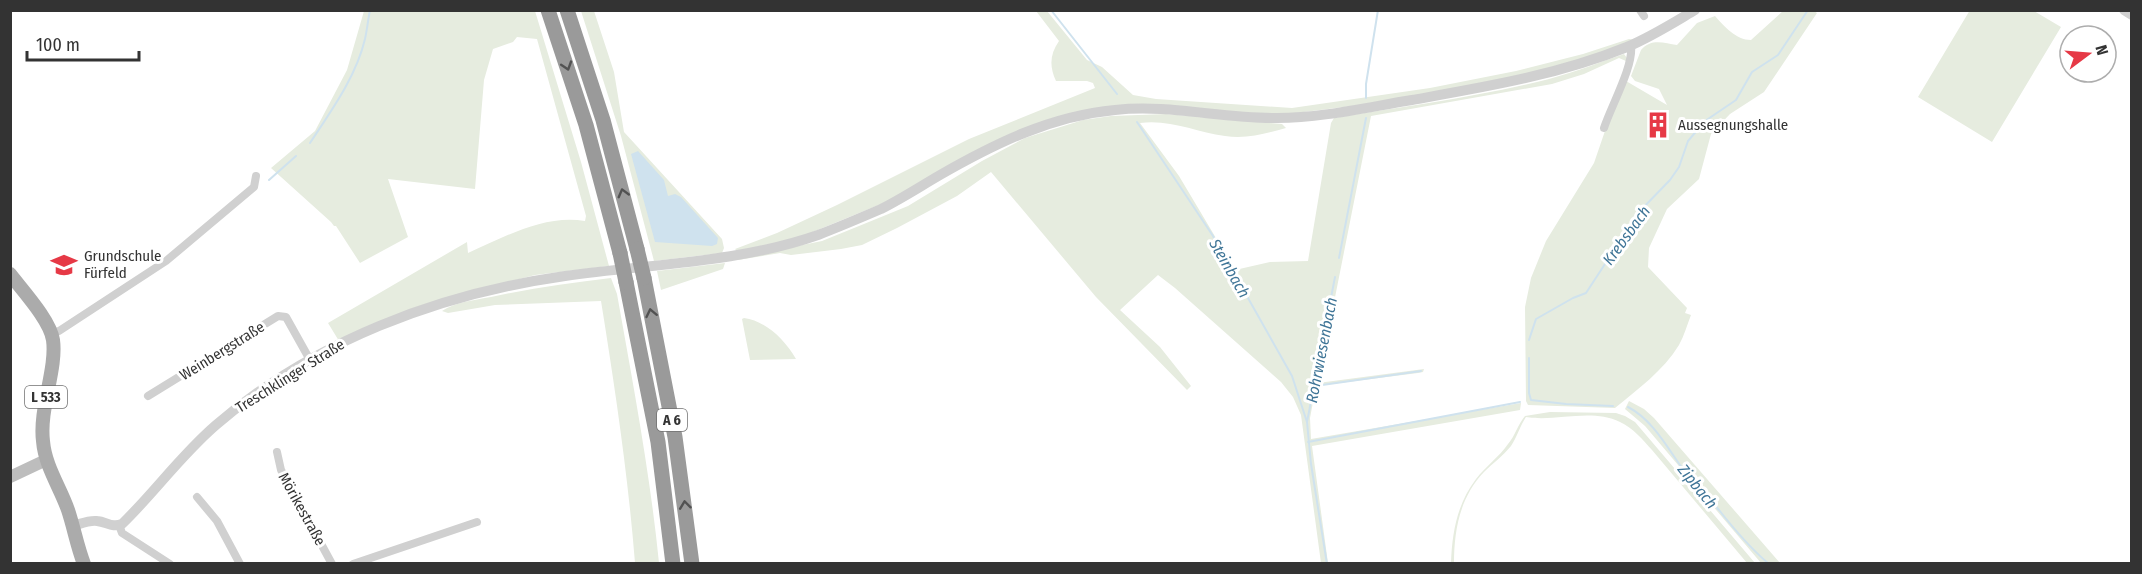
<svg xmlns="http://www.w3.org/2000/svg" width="2142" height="574" viewBox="0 0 2142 574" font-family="'Fira Sans Condensed',sans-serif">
  <rect width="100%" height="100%" fill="#fff"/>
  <path fill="#e6ecdf" d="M1970,10L2034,11L2061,27L1992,142L1918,97Z
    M364,11H535L581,162L609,266L535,275L474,291L339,341L328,323L467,242L468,253C504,237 545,214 585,221L586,216L537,39L517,37L513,42L493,49L484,80L475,189L388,179L408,237L360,263L336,226H334L331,222L271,168L315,131L347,70Z
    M581,11H594L614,72L624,132L722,239L724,248L722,253L654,261L621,136Z
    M1036,11H1047L1087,60L1102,67L1133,95L1156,99L1292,108L1430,88L1516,71L1583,54L1629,39L1635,40L1570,65L1408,99L1272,116L1170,107L1049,122L903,195L798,238L737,251L735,249L777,233L837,205L969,139L1095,88L1093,83L1087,81H1056C1049,66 1050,54 1059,41Z
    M1783,11H1814L1817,13L1764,92L1730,114L1711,134L1699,179L1667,209L1649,248L1648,267L1687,308L1685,313L1691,315C1687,325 1684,336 1679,345C1663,371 1638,389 1615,408L1528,405L1526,401L1525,307L1531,278L1546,241L1594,163L1606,128L1626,81L1667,105L1659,89L1635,81L1631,76L1641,50C1651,38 1664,43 1677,45L1697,23L1715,16C1724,26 1736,40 1751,40Z
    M1624,54L1627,58L1626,61L1619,58L1584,74L1552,84L1371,116L1318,383L1424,369L1423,372L1418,373L1316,386L1310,418L1311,439L1521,403L1520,410L1312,446L1328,563H1321L1301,415L1293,397L1281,382L1175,288L1158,275L1120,310L1160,347L1191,386L1187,390L1096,297L991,172L957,196L897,228L862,245L841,249L791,255L780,253L738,260L739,258L822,241L859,226L908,206L982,161L1025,138L1083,120L1111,116L1166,114L1282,124L1286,128C1265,134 1246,139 1225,136C1196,132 1170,119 1140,123L1179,176L1235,270L1270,262L1308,261L1331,123L1334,118C1402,107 1470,98 1537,82C1567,75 1595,64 1624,54Z
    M725,263L723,269L661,290L657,271Z
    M611,278L617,294C633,384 650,473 659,563H635C628,475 615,388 601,301L495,305L448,313L442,311C455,302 475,300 491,297C531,288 571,283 611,278Z
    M744,318C766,321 785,340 796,359L750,360L742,319Z
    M1629,401L1644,409L1654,418L1780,563H1761L1645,426L1625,409Z
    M1550,412L1616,413L1625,416L1635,422L1755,563H1747L1652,450C1643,440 1633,428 1620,422C1591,408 1556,422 1526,417C1520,426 1517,437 1511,446C1503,456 1493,463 1484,472C1460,497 1454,530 1454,563H1451C1452,533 1457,504 1476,479C1486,466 1499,457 1508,444C1515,436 1518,424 1525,416Z"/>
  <path fill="#cfe2ee" d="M638,151L664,180L668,196L675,194L681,197L718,238L717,244L712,246L655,242L631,154Z"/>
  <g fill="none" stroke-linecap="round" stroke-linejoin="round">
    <path stroke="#cfe2ee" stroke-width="2" d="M1051,10L1117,94
      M1366,98V84L1378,10
      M1137,122L1213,236L1292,376L1307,422
      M310,143C331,111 356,77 365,39C367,30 368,20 370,10
      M269,180L296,156
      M1339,258L1366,118
      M1529,340L1536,319L1573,298L1586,293L1605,264L1613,259L1638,213L1670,180L1679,167L1688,141L1705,121L1736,100L1752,72L1778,55L1808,10
      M1529,358V393L1531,400L1566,404L1613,406
      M1315,386L1421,371
      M1628,407C1655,421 1670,453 1688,476C1697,488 1709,498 1719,510C1734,529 1750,548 1769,564
      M1308,442L1520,402
      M1327,564L1311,464L1307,422L1335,277"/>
    <path stroke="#d0d0d0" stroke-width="8" d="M1640,10L1644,16
      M1604,128C1611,106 1634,66 1631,45
      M51,333L59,331L166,261L254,187L256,176
      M148,396L278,316L286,317L310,360
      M277,452L281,470L332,564
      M197,497L217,521L240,564
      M119,525L122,533L170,564
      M353,564L477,522"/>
    <path stroke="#d0d0d0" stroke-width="10" d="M2124,10L2132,15
      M72,526C80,524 89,520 97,521C107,522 112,528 122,524C155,492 181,455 216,425C314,341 438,294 565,276C649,264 738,263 818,235C839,227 860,218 881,209C901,199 921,186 940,175C996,143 1051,116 1115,110C1170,104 1222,119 1277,118C1322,118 1368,107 1412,100C1485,87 1558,75 1627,47C1651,37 1673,23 1695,10"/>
    <path stroke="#bdbdbd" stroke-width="12" d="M10,477L46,460"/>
    <path stroke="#ababab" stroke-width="14" d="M10,274C23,291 50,320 53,340C57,369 39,409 43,441C45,466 60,487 68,510C74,528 77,546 84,564"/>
    <path stroke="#9a9a9a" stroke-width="15" d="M548,10L586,125L620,253
      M567,10L603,120L637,249
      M644,278L675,437L692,564
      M626,282L658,442L673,564"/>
    <path stroke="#9a9a9a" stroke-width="15" d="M637,249L644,278
      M620,253L626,282"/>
  </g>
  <defs><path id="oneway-chevron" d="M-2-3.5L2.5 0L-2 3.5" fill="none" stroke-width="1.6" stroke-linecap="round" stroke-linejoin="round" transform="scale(1.5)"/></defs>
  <g stroke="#525252">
    <use href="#oneway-chevron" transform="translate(567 66) rotate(72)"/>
    <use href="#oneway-chevron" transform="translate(623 193) rotate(-105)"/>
    <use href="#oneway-chevron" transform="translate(651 313) rotate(-102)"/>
    <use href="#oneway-chevron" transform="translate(685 505) rotate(-97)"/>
  </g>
  <defs>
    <g id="building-bare" transform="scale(2.07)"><path d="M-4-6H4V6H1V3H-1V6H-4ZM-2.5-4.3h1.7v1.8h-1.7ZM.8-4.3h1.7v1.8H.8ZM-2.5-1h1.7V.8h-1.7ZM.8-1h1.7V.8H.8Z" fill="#e63946" stroke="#fff" stroke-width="2.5" paint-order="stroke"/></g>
    <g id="school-bare" transform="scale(2.07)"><path d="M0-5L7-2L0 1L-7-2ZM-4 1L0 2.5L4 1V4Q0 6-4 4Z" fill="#e63946" stroke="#fff" stroke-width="2.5" paint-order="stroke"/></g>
  </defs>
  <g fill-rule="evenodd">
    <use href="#building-bare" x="1658" y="125"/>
    <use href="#school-bare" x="64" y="265"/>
  </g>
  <g text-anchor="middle" stroke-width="6" stroke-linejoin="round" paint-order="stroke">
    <g fill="#fff" stroke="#707070" stroke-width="1.5">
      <rect x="25" y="386" width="42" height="22" rx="4.5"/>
      <rect x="657" y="409" width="30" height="22" rx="4.5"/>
    </g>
    <g font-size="14" font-weight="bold" fill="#333">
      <text x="46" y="402">L 533</text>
      <text x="672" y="425">A 6</text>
    </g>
    <g font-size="15" fill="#333" stroke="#fff" text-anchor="start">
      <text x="1678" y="130">Aussegnungshalle</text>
      <text x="84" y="261">Grundschule<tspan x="84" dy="17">Fürfeld</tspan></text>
    </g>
    <g font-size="15" fill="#333" stroke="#fff">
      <text transform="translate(222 351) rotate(-32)" y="5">Weinbergstraße</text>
      <text transform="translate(290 376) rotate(-32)" y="5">Treschklinger Straße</text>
      <text transform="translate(302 509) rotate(61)" y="5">Mörikestraße</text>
    </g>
    <g font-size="16" font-style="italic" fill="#3f7597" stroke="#fff">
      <text transform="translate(1626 235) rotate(-54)" y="6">Krebsbach</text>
      <text transform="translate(1230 268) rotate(60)" y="6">Steinbach</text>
      <text transform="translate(1321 350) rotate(-79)" y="6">Rohrwiesenbach</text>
      <text transform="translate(1698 486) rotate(51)" y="6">Zipbach</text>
    </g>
  </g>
  <rect width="2142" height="574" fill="none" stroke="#333333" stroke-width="24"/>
  <g transform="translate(2088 54) rotate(74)"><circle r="28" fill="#ffffff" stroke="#adadad" stroke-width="1.5"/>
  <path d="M0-4.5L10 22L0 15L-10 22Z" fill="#e63946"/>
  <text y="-9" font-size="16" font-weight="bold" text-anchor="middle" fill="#333333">N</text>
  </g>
  <path d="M27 51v9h112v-9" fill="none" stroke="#333333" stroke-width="3"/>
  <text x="36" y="51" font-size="18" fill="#333333" stroke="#ffffff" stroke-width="4.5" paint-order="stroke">100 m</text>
</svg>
